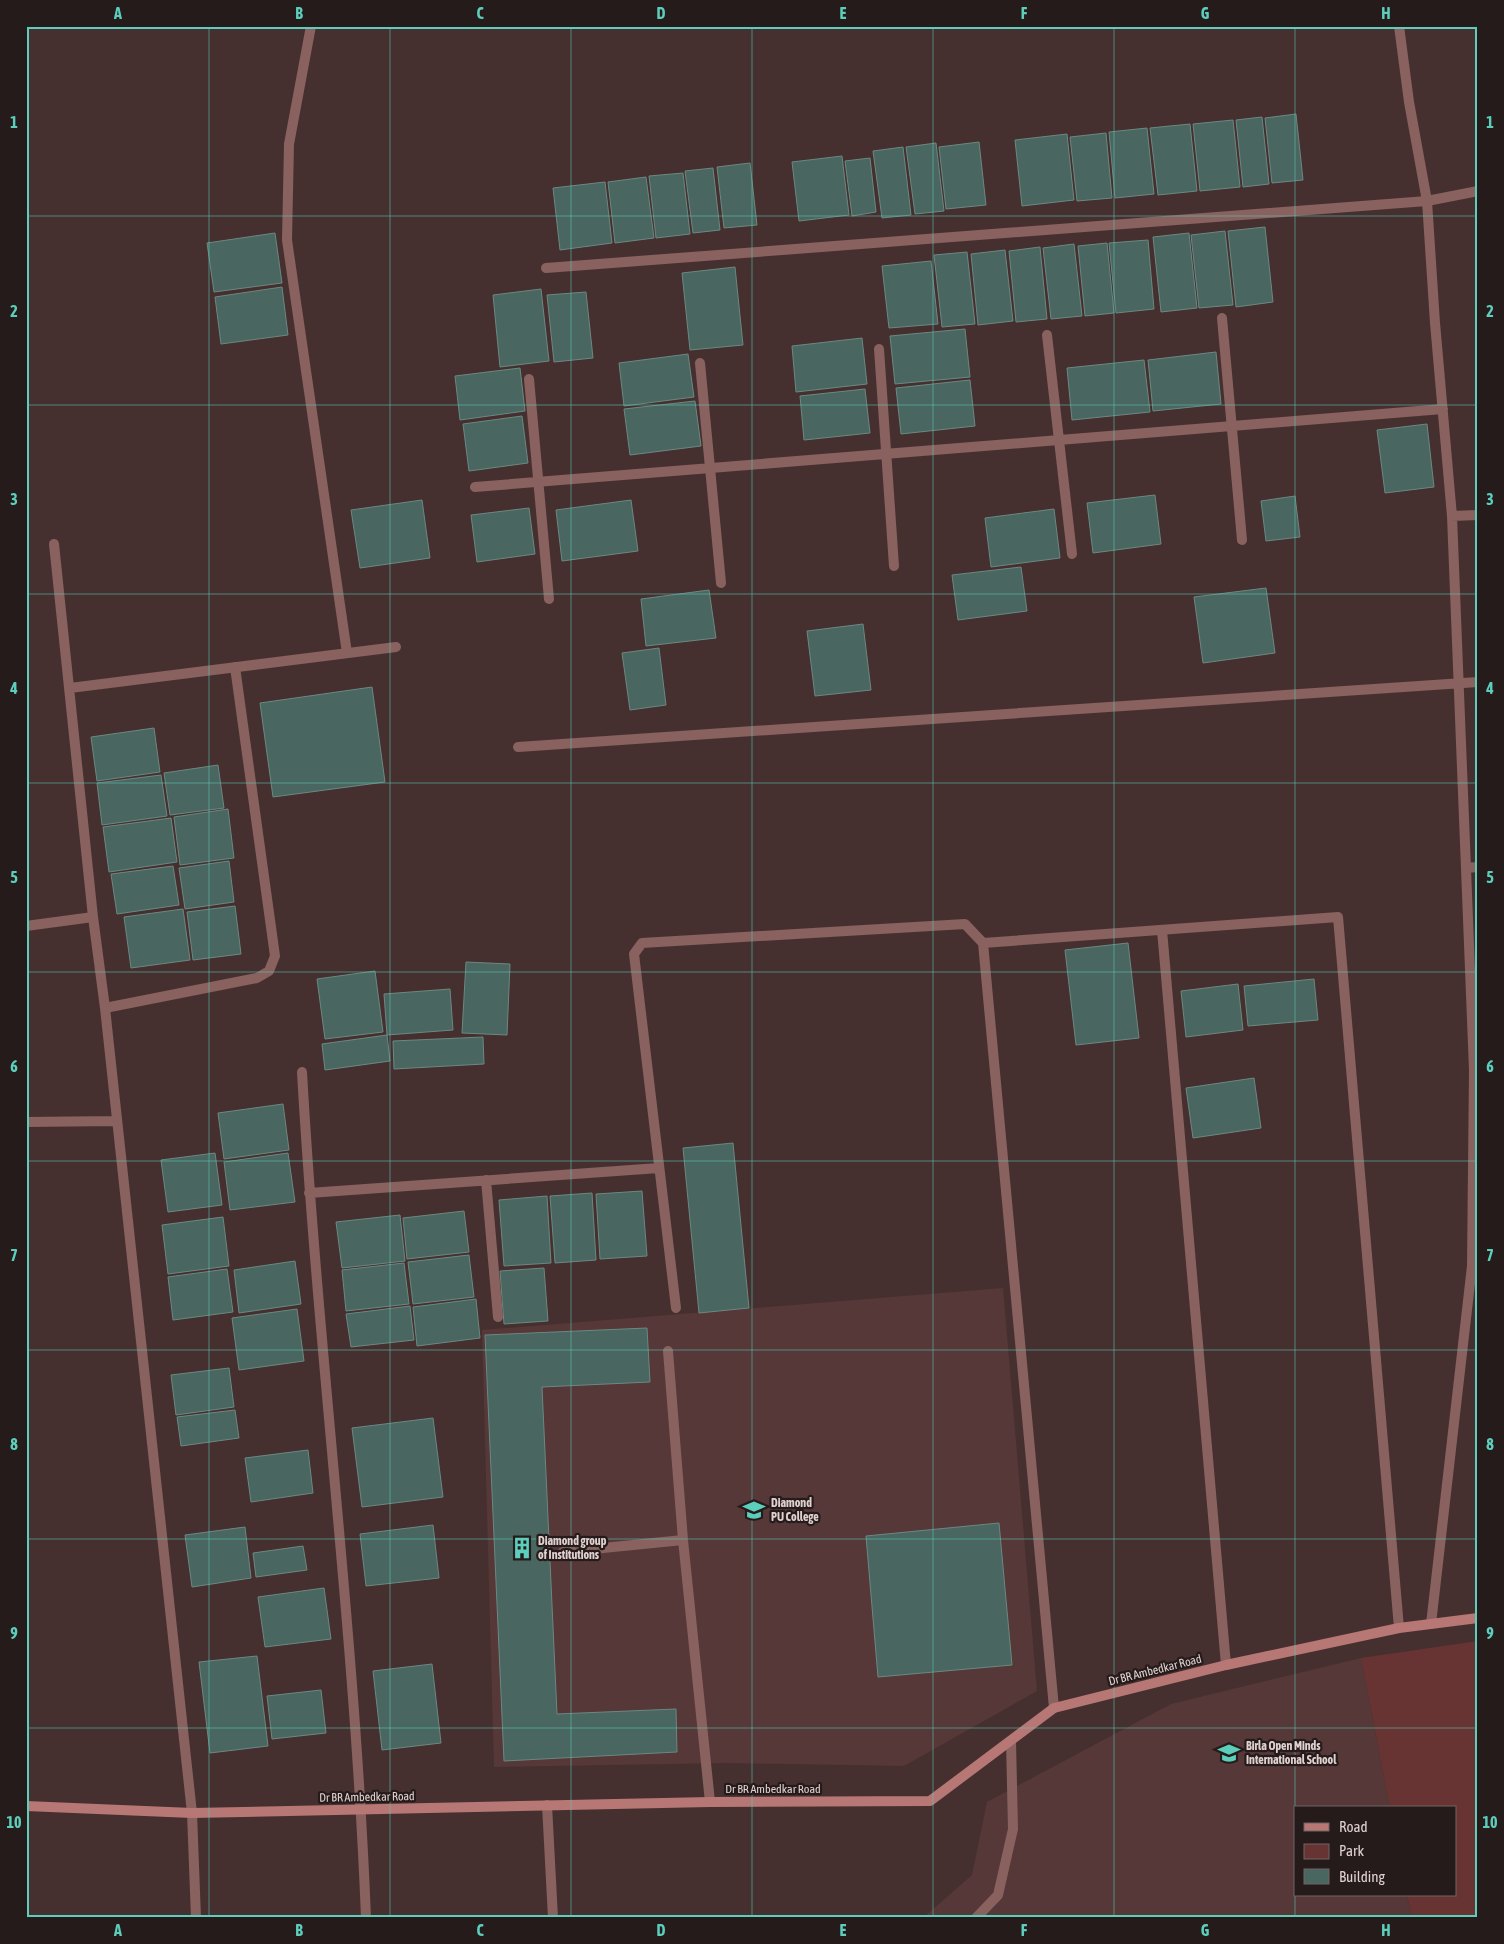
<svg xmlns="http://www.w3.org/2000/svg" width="1504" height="1944" viewBox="0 0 1504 1944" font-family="'Asap Condensed',sans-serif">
  <rect width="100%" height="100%" fill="#46302f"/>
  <path fill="#563838" d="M1003,1288L1037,1691L904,1766L726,1763L494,1767L482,1330Z
    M1361,1658L1390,1808H1295V1895H1407L1412,1918H923L972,1875L987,1802L1171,1704Z"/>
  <path fill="#683333" d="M1478,1641V1918H1412L1407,1895H1455V1808H1390L1361,1658Z"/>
  <path fill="#4a6660" stroke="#6b8882" d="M1296,114L1303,180L1272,183L1265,118Z
    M1262,117L1269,184L1243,187L1236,120Z
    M1233,120L1240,187L1200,191L1193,124Z
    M1190,124L1197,191L1158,195L1150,128Z
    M1147,128L1154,194L1115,198L1109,132Z
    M1106,133L1112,198L1077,201L1070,137Z
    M1067,134L1074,200L1022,206L1015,140Z
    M979,142L986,205L946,209L939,147Z
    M936,143L944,211L915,214L906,147Z
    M903,147L911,215L882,218L873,151Z
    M842,156L849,215L799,221L792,162Z
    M870,158L876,212L852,216L845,161Z
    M750,163L757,225L724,228L717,167Z
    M713,168L720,230L693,233L685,171Z
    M683,173L690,234L656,238L649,176Z
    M646,177L654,238L615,243L608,182Z
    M605,182L612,243L560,250L553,188Z
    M1265,227L1273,302L1236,307L1228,231Z
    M1225,231L1233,305L1199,308L1191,235Z
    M275,233L282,283L214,292L207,243Z
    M1189,233L1197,308L1161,312L1153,237Z
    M1148,240L1154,309L1116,313L1109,243Z
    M1107,243L1114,313L1085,316L1078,246Z
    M1074,244L1082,316L1051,319L1043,248Z
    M1040,247L1047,319L1016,322L1009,251Z
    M1005,250L1013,321L978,325L971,254Z
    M967,252L975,324L942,327L934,255Z
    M931,261L938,324L889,328L882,266Z
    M735,267L743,345L690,350L682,273Z
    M282,287L288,335L221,344L215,297Z
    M541,289L549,361L500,367L493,295Z
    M586,292L593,358L554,362L547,295Z
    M965,329L970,377L895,384L890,336Z
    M862,338L867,384L796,392L792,346Z
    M1216,352L1221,404L1153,411L1148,360Z
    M688,354L694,397L624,406L619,363Z
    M1144,360L1150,412L1072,420L1067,368Z
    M520,368L525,411L460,420L455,376Z
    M970,380L975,426L901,434L896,388Z
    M865,389L870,433L804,440L800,396Z
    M695,401L701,446L630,455L624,409Z
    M522,416L528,463L469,471L463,424Z
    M1427,424L1434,487L1385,493L1377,430Z
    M1155,495L1161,544L1093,553L1087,503Z
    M1295,496L1300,537L1266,541L1261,501Z
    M422,500L430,558L360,568L351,510Z
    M631,500L638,551L562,561L556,510Z
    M529,508L535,554L477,562L471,515Z
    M1054,509L1060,558L991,567L985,518Z
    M1021,567L1027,611L958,620L952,575Z
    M1266,588L1275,653L1203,663L1194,597Z
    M709,590L716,638L646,646L641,599Z
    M863,624L871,690L815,696L807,631Z
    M659,648L666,705L630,710L622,653Z
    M372,687L385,782L273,797L260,703Z
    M154,728L160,772L97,781L91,737Z
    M218,765L224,808L170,815L164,773Z
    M161,775L167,816L102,825L97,783Z
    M228,809L234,858L180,865L174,817Z
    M171,818L177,862L109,872L103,827Z
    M229,861L234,902L185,909L179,868Z
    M173,866L179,905L117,914L111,874Z
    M235,906L241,954L193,960L187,912Z
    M183,909L190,960L131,968L124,917Z
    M1128,943L1139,1038L1076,1045L1065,950Z
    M466,962L510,964L507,1035L462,1033Z
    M375,971L383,1032L325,1039L317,979Z
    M1314,979L1318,1020L1248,1026L1244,986Z
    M1238,984L1243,1030L1186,1037L1181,991Z
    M450,989L453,1030L387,1035L384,994Z
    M387,1035L390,1061L325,1070L322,1044Z
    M483,1037L484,1064L394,1069L393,1041Z
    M1254,1078L1261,1128L1193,1138L1186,1088Z
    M283,1104L289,1150L224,1159L218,1113Z
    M733,1143L749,1308L699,1313L683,1148Z
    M215,1153L222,1205L168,1212L161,1160Z
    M288,1153L295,1202L230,1210L224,1162Z
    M642,1191L647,1256L600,1259L596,1194Z
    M592,1193L596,1260L555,1263L550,1196Z
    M547,1196L551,1263L504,1266L499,1200Z
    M464,1211L469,1252L407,1259L403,1218Z
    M400,1215L405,1261L342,1268L336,1222Z
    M223,1217L229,1266L168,1274L162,1225Z
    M469,1255L474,1297L413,1304L408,1262Z
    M295,1261L301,1304L239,1313L234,1270Z
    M404,1263L409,1304L346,1311L342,1270Z
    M544,1268L548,1321L504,1324L500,1271Z
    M227,1269L233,1312L173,1320L168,1277Z
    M476,1299L480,1338L417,1346L413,1307Z
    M410,1306L414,1340L351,1347L346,1314Z
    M297,1309L304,1361L239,1370L232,1318Z
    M647,1328L650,1382L542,1387L557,1714L676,1709L677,1752L504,1761L485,1335Z
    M229,1368L234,1407L176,1415L171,1375Z
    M235,1410L239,1438L181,1446L177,1417Z
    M433,1418L443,1497L362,1507L352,1428Z
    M308,1450L313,1493L251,1502L245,1458Z
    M999,1523L1012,1665L878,1677L866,1536Z
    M433,1525L439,1578L366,1586L360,1534Z
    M245,1527L251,1578L192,1587L185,1535Z
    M303,1546L307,1570L256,1577L253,1553Z
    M324,1588L331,1639L265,1647L258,1597Z
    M257,1656L268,1746L210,1753L199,1662Z
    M432,1664L441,1743L382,1750L373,1671Z
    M321,1690L326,1733L272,1739L267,1696Z"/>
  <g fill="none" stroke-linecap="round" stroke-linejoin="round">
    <path stroke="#89615f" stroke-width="10" d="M546,268L1427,201
      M668,1351L683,1540L710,1802
      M563,1552L683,1540
      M976,1918L998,1895L1013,1829L1011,1741"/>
    <path stroke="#89615f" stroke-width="10" d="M311,26L289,144L287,240L347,653
      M1399,26L1409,102L1427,201L1435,323L1452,516L1474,1070L1472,1266L1431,1624
      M1427,201L1478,191
      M1222,318L1242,540
      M1047,335L1072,554
      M879,349L894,566
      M700,363L721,583
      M529,379L549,599
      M475,487L1443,409
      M1452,516L1478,515
      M54,544L93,917L105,1008L192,1813L196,1918
      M70,688L396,647
      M518,747L1478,682
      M1466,868L1478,867
      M26,926L93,917
      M1162,930L1226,1665
      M105,1008L257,978L269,971L275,956L235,667
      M302,1072C318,1354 355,1635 366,1918
      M26,1122L117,1121
      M486,1180L498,1317
      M309,1193L659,1168
      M676,1308L634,954L642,943L965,924L983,943
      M1054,1708L983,943L1338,917L1399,1628
      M547,1805L553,1918"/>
    <path stroke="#b67775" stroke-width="10" d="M26,1806L192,1813L710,1802L930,1801L1054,1708L1226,1665L1399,1628L1478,1618"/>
  </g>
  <path fill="none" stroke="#5ccebb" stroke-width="1" stroke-opacity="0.55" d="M209,26V1918M390,26V1918M571,26V1918M752,26V1918M933,26V1918M1114,26V1918M1295,26V1808M26,216H1478M26,405H1478M26,594H1478M26,783H1478M26,972H1478M26,1161H1478M26,1350H1478M26,1539H1478M26,1728H1478M1295,1895V1918"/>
  <defs>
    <g id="university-bare" transform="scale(1.725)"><path d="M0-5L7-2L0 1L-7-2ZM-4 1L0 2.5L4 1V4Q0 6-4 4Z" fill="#5ccebb" stroke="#251b1a" stroke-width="2.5" paint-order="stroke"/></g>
    <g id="building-bare" transform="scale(1.725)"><path d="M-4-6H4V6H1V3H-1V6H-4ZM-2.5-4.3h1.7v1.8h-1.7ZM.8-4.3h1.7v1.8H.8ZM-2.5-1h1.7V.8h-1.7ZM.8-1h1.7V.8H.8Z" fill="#5ccebb" stroke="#251b1a" stroke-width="2.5" paint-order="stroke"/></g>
    <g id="school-bare" transform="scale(1.725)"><path d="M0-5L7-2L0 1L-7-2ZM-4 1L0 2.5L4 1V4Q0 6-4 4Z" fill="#5ccebb" stroke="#251b1a" stroke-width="2.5" paint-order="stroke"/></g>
  </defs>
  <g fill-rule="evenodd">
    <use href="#university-bare" x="754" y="1510"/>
    <use href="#building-bare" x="522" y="1548"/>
    <use href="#school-bare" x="1229" y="1753"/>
  </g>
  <g text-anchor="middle" stroke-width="4.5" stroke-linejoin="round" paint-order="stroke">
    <g font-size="12" font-weight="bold" fill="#e0d1d0" stroke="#251b1a" text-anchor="start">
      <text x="771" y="1507">Diamond<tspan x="771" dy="14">PU College</tspan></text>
      <text x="538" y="1545">Diamond group<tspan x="538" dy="14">of Institutions</tspan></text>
      <text x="1246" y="1750">Birla Open Minds<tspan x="1246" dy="14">International School</tspan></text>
    </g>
    <g font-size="12" fill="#e0d1d0" stroke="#251b1a">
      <text transform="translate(1155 1670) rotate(-14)" y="4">Dr BR Ambedkar Road</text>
      <text x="773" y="1793">Dr BR Ambedkar Road</text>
      <text transform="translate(367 1797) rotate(-1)" y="4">Dr BR Ambedkar Road</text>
    </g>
  </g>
  <rect width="1504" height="1944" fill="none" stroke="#251b1a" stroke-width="55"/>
  <rect x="1294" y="1806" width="162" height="90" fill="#251b1a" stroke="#706463"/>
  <rect x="1304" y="1823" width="25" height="8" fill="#b67775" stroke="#706463"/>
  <text x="1339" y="1832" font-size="15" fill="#e0d1d0">Road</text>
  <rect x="1304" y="1844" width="25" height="15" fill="#683333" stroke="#706463"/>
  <text x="1339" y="1856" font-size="15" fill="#e0d1d0">Park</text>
  <rect x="1304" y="1869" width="25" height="15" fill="#4a6660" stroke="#706463"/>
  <text x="1339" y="1882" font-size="15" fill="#e0d1d0">Building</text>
  <rect x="28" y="28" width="1448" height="1888" fill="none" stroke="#5ccebb" stroke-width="2"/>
  <g font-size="16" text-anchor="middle" font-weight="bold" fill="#5ccebb">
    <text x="118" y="19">A</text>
    <text x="299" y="19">B</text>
    <text x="480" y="19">C</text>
    <text x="661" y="19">D</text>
    <text x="843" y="19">E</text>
    <text x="1024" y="19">F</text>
    <text x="1205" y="19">G</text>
    <text x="1386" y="19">H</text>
    <text x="14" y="128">1</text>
    <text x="1490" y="128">1</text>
    <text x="14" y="317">2</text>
    <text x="1490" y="317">2</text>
    <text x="14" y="505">3</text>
    <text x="1490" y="505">3</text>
    <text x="14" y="694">4</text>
    <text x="1490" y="694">4</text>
    <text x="14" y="883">5</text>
    <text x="1490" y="883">5</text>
    <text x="14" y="1072">6</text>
    <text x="1490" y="1072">6</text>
    <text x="14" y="1261">7</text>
    <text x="1490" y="1261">7</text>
    <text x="14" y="1450">8</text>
    <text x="1490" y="1450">8</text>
    <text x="14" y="1639">9</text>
    <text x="1490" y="1639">9</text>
    <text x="14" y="1828">10</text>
    <text x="1490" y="1828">10</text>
    <text x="118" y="1936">A</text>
    <text x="299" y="1936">B</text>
    <text x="480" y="1936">C</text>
    <text x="661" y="1936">D</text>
    <text x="843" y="1936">E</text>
    <text x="1024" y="1936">F</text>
    <text x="1205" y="1936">G</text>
    <text x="1386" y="1936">H</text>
  </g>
</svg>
